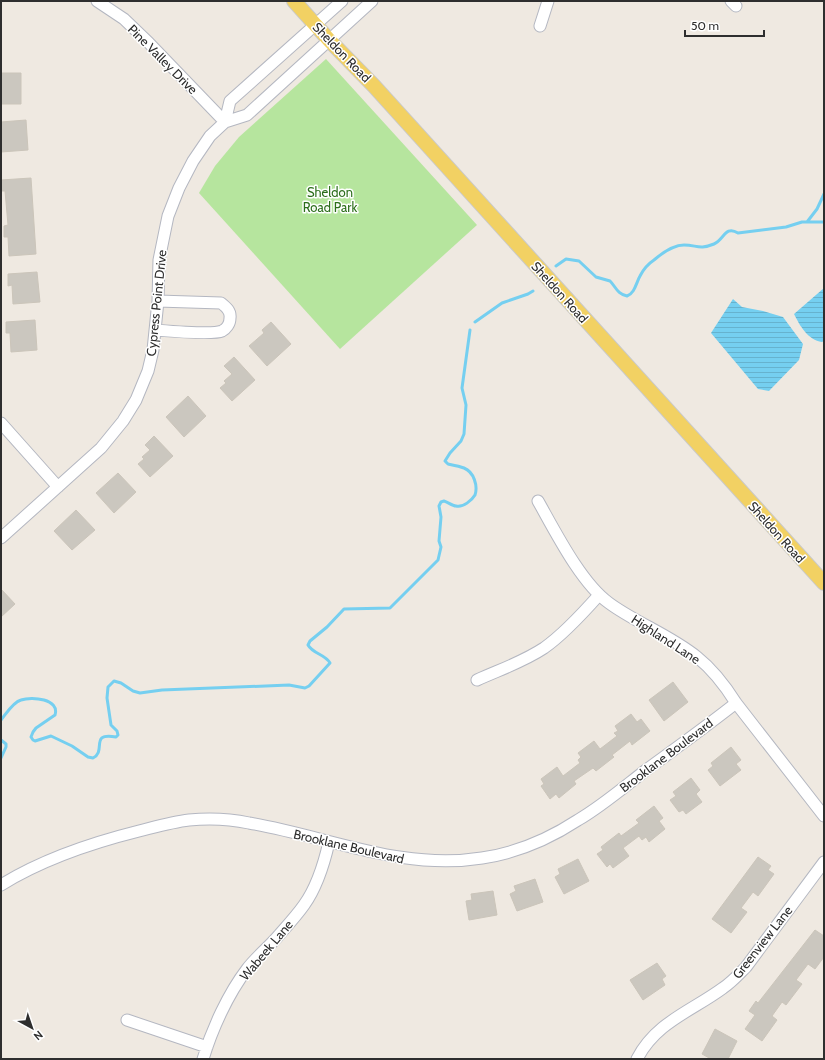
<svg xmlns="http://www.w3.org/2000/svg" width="825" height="1060" viewBox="0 0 825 1060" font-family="Cabin,sans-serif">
  <defs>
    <pattern id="water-rules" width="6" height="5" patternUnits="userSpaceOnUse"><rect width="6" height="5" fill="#75cff0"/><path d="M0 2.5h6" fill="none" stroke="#66b2ce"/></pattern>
  </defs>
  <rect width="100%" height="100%" fill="#efe9e1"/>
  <path fill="#b6e59e" d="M326,59L477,225L340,349L199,193L215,166L239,137Z"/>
  <path fill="url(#water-rules)" d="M824,288V341L822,342C808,340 800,326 794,314Z
    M733,299L742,307L763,311L783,317L803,344L799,360L769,391L758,389L711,333Z"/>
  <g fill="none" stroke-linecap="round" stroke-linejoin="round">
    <path stroke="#75cff0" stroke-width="3" d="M807,222L817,209L824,194
      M556,266L566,259L579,261L596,277L610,281C616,287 617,294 627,296C635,293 636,283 640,276C643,270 648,264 654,260C661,254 674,245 684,245C697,245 699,250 714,244C724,240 725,225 738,233L786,227L802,222H824
      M475,322L502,303L528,294L533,291
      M1,720C6,714 13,702 21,700C32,696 60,699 55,715L36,728L33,732L31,737L33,740L35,741L51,736L72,746L88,757L93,758C107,751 89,732 116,737L118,735L117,731L111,725L107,698L108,687L114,681L121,683L133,691L140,693L162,690L289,685L305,688L309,686L330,663C325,654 313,654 308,645L310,641L327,627L344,609L390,608L438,560L441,547L439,541L441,517L439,506L441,502L444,501C448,502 452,506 456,506C463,508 472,500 475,495C478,486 474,472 464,468C459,466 453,465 448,464L445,461L450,453L461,441L464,434L466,405L462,388L470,330
      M1,740L6,744V747L1,758"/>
  </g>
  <path fill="#cbc7bf" stroke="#cbc5ba" d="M1,73H21V104H1Z
    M26,120L28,150L1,152V122Z
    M31,178L36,254L9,256L8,237H4V226L8,225L5,191H2L1,180Z
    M37,272L40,302L13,304L12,285L8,286V274Z
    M35,320L37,350L11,352L10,333H6V322Z
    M271,322L291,344L267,366L249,346L264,333L262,330Z
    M234,357L255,380L232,401L220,388L226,383L224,381L232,374L224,366Z
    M188,396L206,416L184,437L166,417Z
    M154,436L173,456L150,477L138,464L144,459L142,457L150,450L145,445Z
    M118,473L136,492L114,513L96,493Z
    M76,510L95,530L72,550L54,531Z
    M1,589L15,604L1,617Z
    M673,682L688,702L664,721L649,700Z
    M631,714L637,722L641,719L650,731L632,745L630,741L612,755L614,757L596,771L593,768L574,781L576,784L559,798L556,794L550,799L541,786L544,784L541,779L557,767L563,776L580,763L578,760L581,757L578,753L594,741L600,749L617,736L614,733L618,731L615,726Z
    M731,747L741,760L736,764L741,770L720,786L708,770L713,766L711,763Z
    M691,778L700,790L696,794L702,802L686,814L683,810L679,812L670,800L676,796L673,792Z
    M654,806L663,818L659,821L665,829L649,842L646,837L642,840L639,836L623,848L629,856L613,868L610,864L607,867L597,854L603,850L601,847L619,833L621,836L639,823L636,820Z
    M758,857L771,866L768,870L774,874L758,896L753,892L741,908L747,912L731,933L712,919Z
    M578,859L589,881L564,894L555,877L560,874L558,869Z
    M535,879L543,902L517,911L510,894L516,891L514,886Z
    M493,891L497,915L469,920L466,901L472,900L471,894Z
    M815,930L824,936V957L815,969L808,964L796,980L802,984L786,1005L782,1002L772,1016L777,1020L762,1041L745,1029L755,1015L749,1011L756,1001L758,1003Z
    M657,963L666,976L662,979L665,985L643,1000L630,980Z
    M715,1029L737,1041L728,1059H711L702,1054Z"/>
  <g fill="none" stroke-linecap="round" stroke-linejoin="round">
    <g stroke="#b4b7c1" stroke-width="13">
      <path id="minor" d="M97,1L124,19L149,43L225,122
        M731,1L736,6
        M540,26L548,1
        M225,122L230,101L342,1
        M156,330C168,331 213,335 222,331C226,329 230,324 230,318C231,311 226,307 221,303L158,301
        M1,423L58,487
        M538,501C555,531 581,583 609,603C636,623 670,635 697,657C712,669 726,687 736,703L824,816
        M1,538L101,448L123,421L136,400L148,371L153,350L158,301L159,260L168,216L179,188L193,161L210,136L225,122L247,115L372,1
        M477,680C499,670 523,662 544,648C564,634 583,613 599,595
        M1,885C43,859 91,843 139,831C155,827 172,822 189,820C210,818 230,819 249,823C327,836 401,871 482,858C516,853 549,839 578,820C602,806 624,787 646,770C676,748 707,726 736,703
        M127,1020L207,1047
        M203,1059C212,1029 228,994 247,969C256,957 269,947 279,935C287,926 297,915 304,905C317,887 324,864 329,842
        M637,1059C656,1022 692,1011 723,988C732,982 739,974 746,967L824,862"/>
    </g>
    <g stroke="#c9c9c9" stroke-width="16">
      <path id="major" d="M294,1L329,40L374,86L824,583"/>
    </g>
    <use href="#minor" stroke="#fff" stroke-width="11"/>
    <use href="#major" stroke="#f2d163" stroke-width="14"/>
  </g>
  <g text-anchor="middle" stroke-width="3" stroke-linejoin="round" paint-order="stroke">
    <g font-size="13" fill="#2e2e2e" stroke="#fff">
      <text transform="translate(342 52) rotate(46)" y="5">Sheldon Road</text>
      <text transform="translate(163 59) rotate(45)" y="5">Pine Valley Drive</text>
      <text transform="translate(560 292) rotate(48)" y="5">Sheldon Road</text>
      <text transform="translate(156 303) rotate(-84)" y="5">Cypress Point Drive</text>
      <text transform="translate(777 532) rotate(48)" y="5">Sheldon Road</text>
      <text transform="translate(666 639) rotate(33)" y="5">Highland Lane</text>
      <text transform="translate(666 755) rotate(-37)" y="5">Brooklane Boulevard</text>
      <text transform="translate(349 846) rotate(13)" y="5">Brooklane Boulevard</text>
      <text transform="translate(762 942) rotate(-52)" y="5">Greenview Lane</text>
      <text transform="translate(266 950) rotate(-50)" y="5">Wabeek Lane</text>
    </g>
    <g font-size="13" fill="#2c6e1b" stroke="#fff">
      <text x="330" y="197">Sheldon<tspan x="330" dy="15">Road Park</tspan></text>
    </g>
  </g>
  <rect width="825" height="1060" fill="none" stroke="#2e2e2e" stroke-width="4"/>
  <g transform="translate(32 1028) rotate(140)" stroke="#ffffff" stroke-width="3" paint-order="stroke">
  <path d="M0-3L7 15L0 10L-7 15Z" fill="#2e2e2e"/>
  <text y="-6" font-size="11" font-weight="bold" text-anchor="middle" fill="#2e2e2e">N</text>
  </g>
  <path d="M685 30v6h79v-6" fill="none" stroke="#2e2e2e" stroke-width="2"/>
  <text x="691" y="30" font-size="12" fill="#2e2e2e" stroke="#ffffff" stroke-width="3" paint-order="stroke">50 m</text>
</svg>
